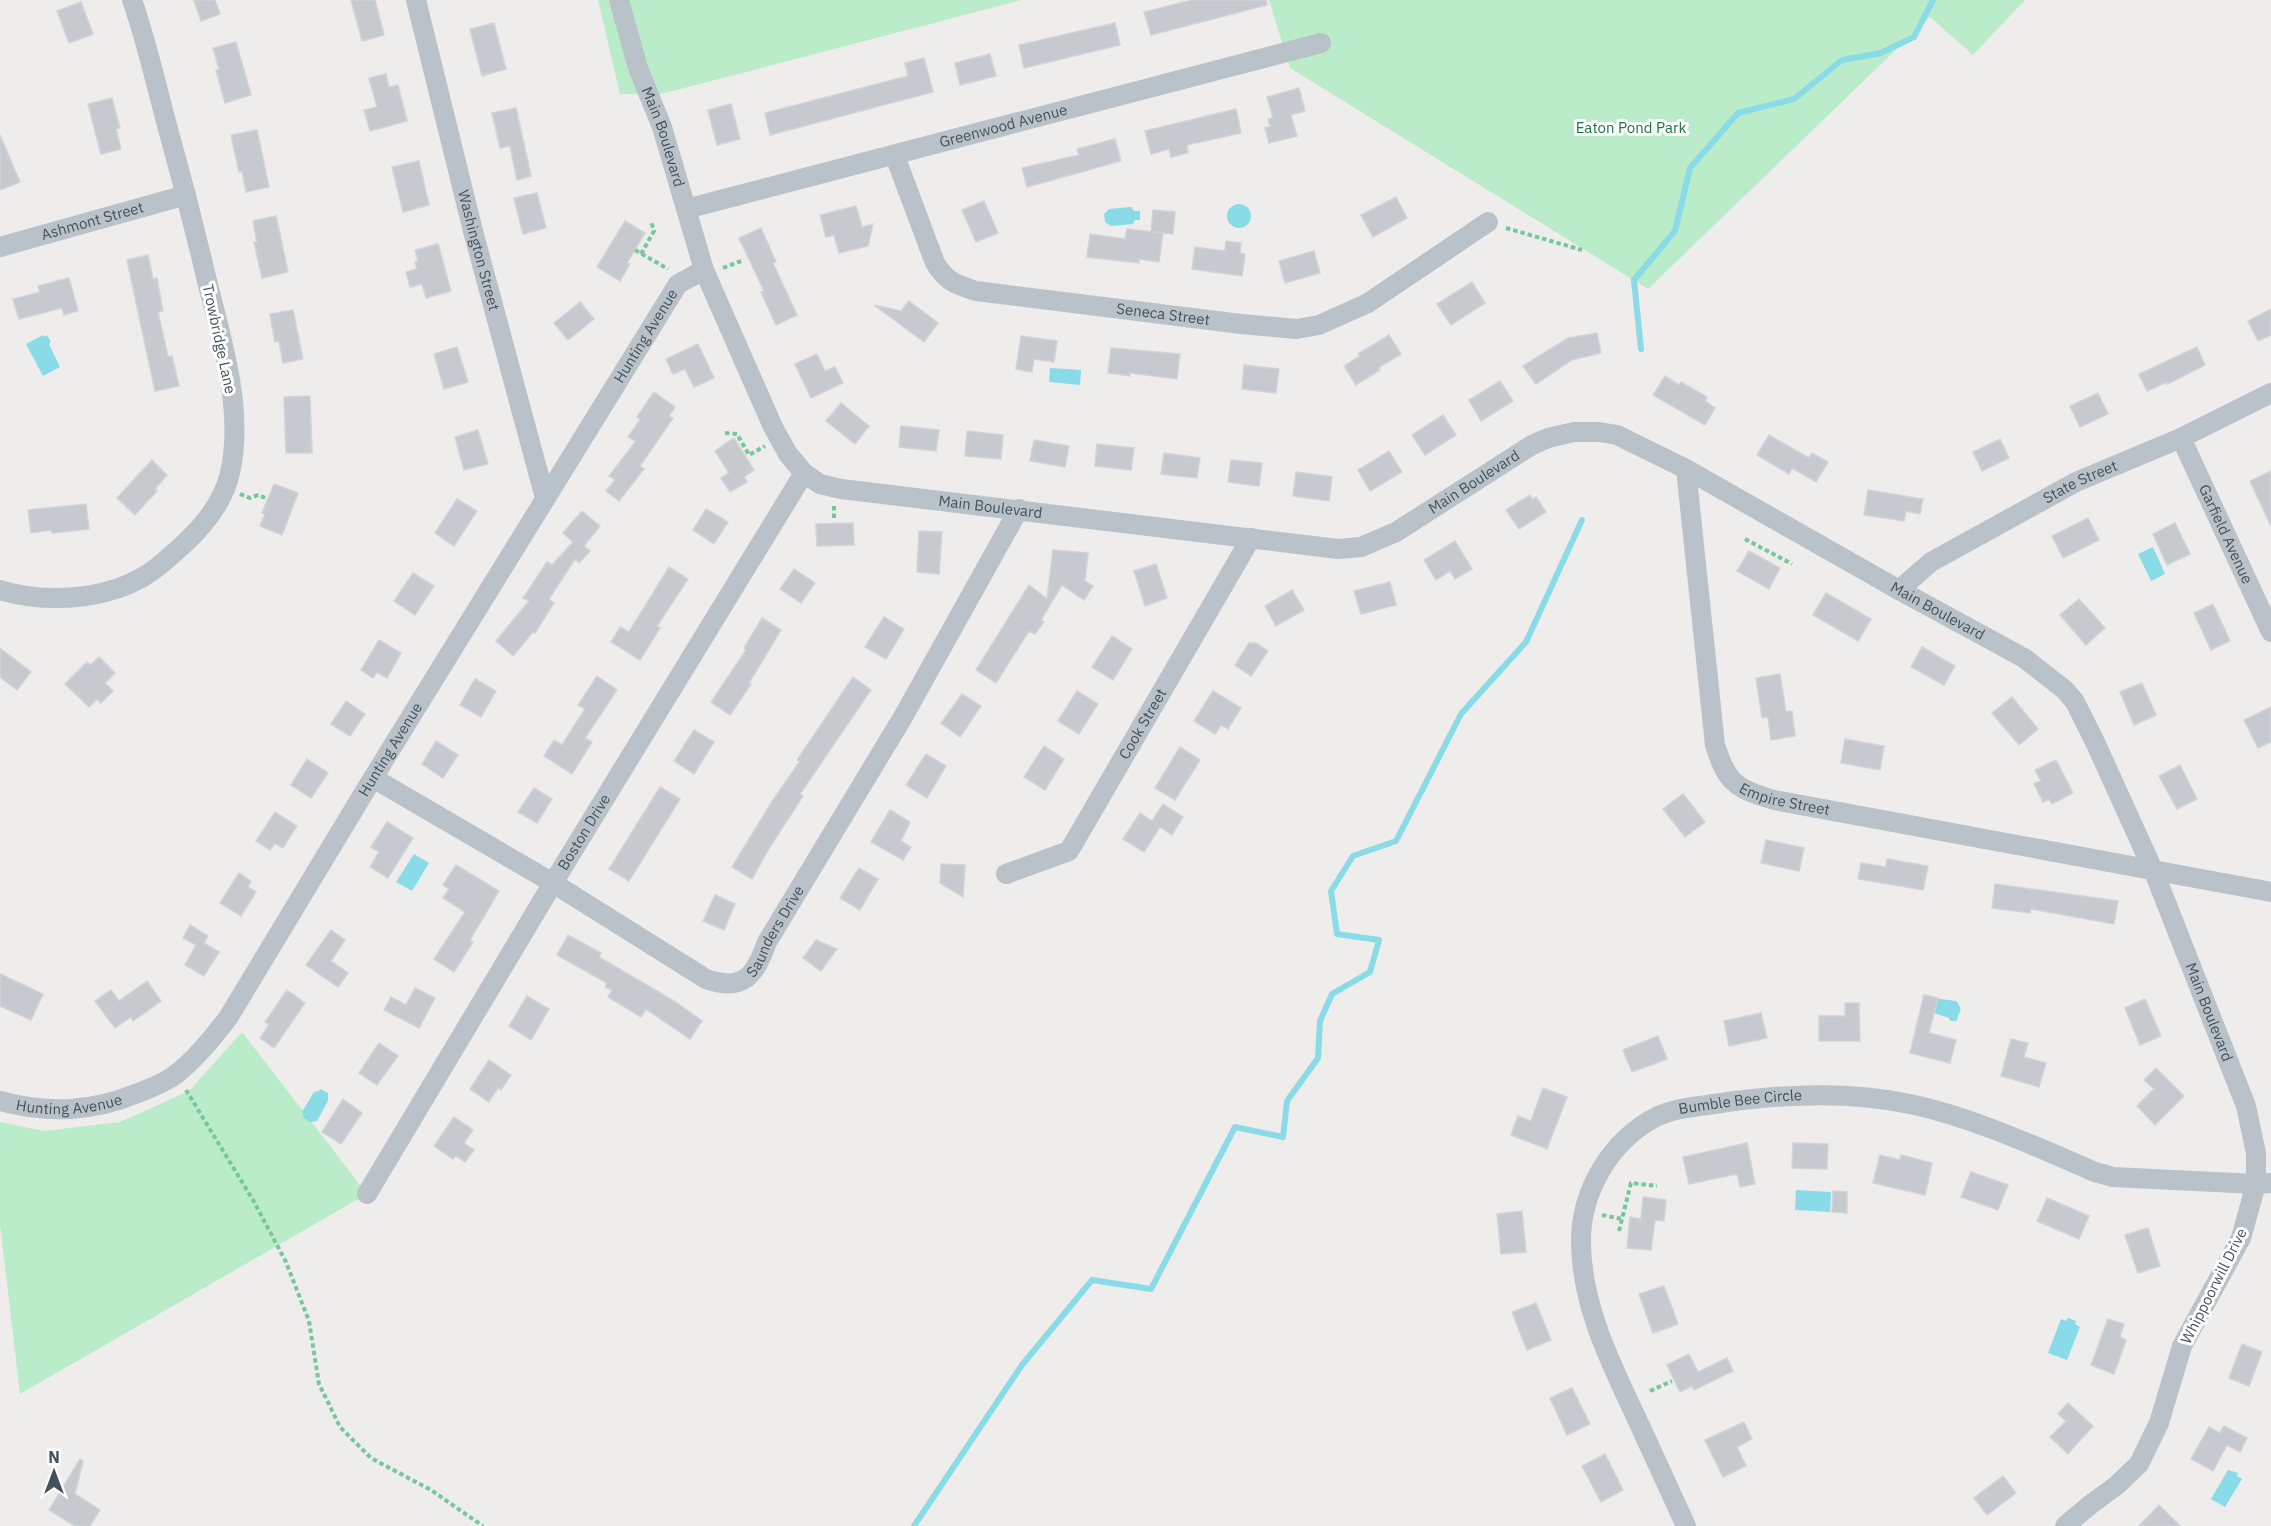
<svg xmlns="http://www.w3.org/2000/svg" width="2271" height="1526" viewBox="0 0 2271 1526" font-family="'IBM Plex Sans',sans-serif">
  <rect width="100%" height="100%" fill="#efecec"/>
  <path fill="#bbecca" d="M598,0H1022L661,94H620Z
    M1269,0H2025L1973,55L1930,17L1648,289L1290,68Z
    M242,1032L367,1194L20,1394L0,1224V1122L44,1131L120,1122L189,1091Z"/>
  <path fill="#89dbe7" d="M1227 216a12 12 0 1 1 24 0a12 12 0 1 1-24 0Z
    M1131,207L1134,211H1140V220H1135L1133,224L1111,226L1105,222L1104,214L1109,209Z
    M43,335L44,337L47,335L51,342L49,344L60,367L43,376L26,344Z
    M1050,368L1081,370L1080,385L1049,382Z
    M2153,547L2165,574L2151,581L2138,554Z
    M414,854L429,863L412,891L396,882Z
    M1934,998L1956,1001C1965,1012 1958,1011 1957,1021H1950L1949,1018L1931,1012Z
    M320,1089L328,1093V1101L317,1121L310,1122L304,1118L302,1112L314,1092L319,1091Z
    M1796,1190L1831,1192L1830,1212L1795,1210Z
    M2068,1318L2076,1321L2075,1324L2080,1327L2067,1360L2048,1353L2061,1319L2066,1321Z
    M2228,1470L2238,1473L2237,1476L2242,1479L2225,1507L2211,1499Z"/>
  <g fill="none" stroke-linecap="round" stroke-linejoin="round">
    <path stroke="#89dbe7" stroke-width="6" d="M1641,349L1634,280L1675,231L1690,168L1738,113L1794,99L1842,60L1881,53L1914,37L1933,0
      M914,1526L1022,1365L1092,1280L1151,1289L1235,1127L1283,1137L1287,1101L1318,1058L1320,1021L1332,994L1370,972L1379,940L1337,934L1331,891L1353,856L1396,841L1461,714L1526,642L1582,520"/>
  </g>
  <path fill="#c6cacf" stroke="#d0d3d8" stroke-width="1.5" d="M194,0H215L220,14L201,21Z
    M351,0H375L384,35L362,41Z
    M1192,0H1266L1267,5L1151,35L1144,12Z
    M81,2L93,34L69,43L57,11Z
    M494,23L506,69L482,76L470,29Z
    M1115,23L1120,45L1024,68L1019,45Z
    M236,42L251,95L225,103L216,70L219,69L213,48Z
    M990,54L996,76L960,85L955,63Z
    M924,58L933,92L770,135L765,113L908,76L905,63Z
    M386,74L389,87L398,85L407,121L370,131L364,110L377,107L369,78Z
    M1299,88L1305,111L1291,115L1297,136L1269,143L1265,128L1270,126L1268,119L1273,118L1267,97Z
    M112,98L120,128L116,129L121,149L101,154L88,104Z
    M731,104L740,139L717,145L708,110Z
    M516,108L531,176L517,180L510,146L500,148L492,113Z
    M1236,109L1241,133L1187,145L1188,153L1171,157L1169,149L1151,154L1145,131Z
    M257,130L269,187L246,192L242,171L239,172L231,135Z
    M0,135L20,182L0,190Z
    M1115,139L1121,161L1027,187L1022,168L1079,155L1077,149Z
    M419,161L429,205L403,212L392,167Z
    M537,193L546,228L523,234L514,198Z
    M1396,197L1407,218L1373,237L1361,215Z
    M984,201L998,233L976,242L962,210Z
    M856,206L862,227L873,224L868,246L839,253L834,235L826,237L820,215Z
    M1153,210L1175,212L1173,234L1151,232Z
    M276,216L288,272L262,278L254,242H257L253,221Z
    M625,221L645,233L627,263L630,264L620,281L597,267Z
    M761,228L776,262L773,263L797,315L776,325L761,292L764,291L739,238Z
    M1127,229L1163,233L1159,262L1139,259V263L1087,257L1090,234L1125,239Z
    M1226,241L1241,243L1240,253L1245,254L1242,276L1192,269L1195,247L1225,251Z
    M438,244L451,291L426,298L422,284L410,287L406,272L417,269L415,262L418,261L415,250Z
    M1314,251L1320,273L1285,283L1279,261Z
    M148,255L153,279L157,278L163,311L158,312L168,357L172,356L179,386L155,391L127,260Z
    M69,278L78,311L64,315L62,308L19,319L13,299L40,292L38,286Z
    M1472,282L1485,303L1451,325L1437,304Z
    M909,301L938,323L924,342L874,305L901,311Z
    M580,302L594,319L568,340L554,323Z
    M2271,309V335L2258,341L2248,321Z
    M293,310L303,359L283,363L279,341L275,342L270,314Z
    M1597,333L1601,353L1572,360L1536,384L1523,366L1568,338Z
    M1389,335L1401,354L1378,368L1380,370L1356,385L1344,366L1360,356L1358,354Z
    M1021,336L1057,341L1054,362L1034,359L1032,372L1016,369Z
    M698,344L714,378L694,387L685,369L673,374L666,359Z
    M457,347L468,382L444,389L434,354Z
    M2197,347L2205,365L2168,384L2167,382L2147,391L2139,374Z
    M1111,348L1180,354L1177,379L1130,373V376L1108,373Z
    M817,354L825,371L835,367L843,383L811,398L795,364Z
    M1244,365L1279,369L1276,393L1242,389Z
    M1665,376L1679,385L1681,382L1707,397L1705,401L1715,408L1705,425L1653,395Z
    M1500,381L1513,401L1481,421L1469,400Z
    M654,392L675,407L669,416L673,418L640,466L644,469L619,501L606,491L615,480L609,476L636,441L628,437L640,420L637,417Z
    M2098,393L2108,414L2080,427L2070,406Z
    M310,396L312,453H286L284,397Z
    M841,403L869,426L855,444L826,421Z
    M1443,415L1456,435L1425,455L1412,435Z
    M901,426L939,430L936,451L899,447Z
    M478,430L488,464L464,470L455,437Z
    M967,431L1003,435L1001,459L965,456Z
    M1769,435L1809,458L1812,453L1828,462L1816,482L1792,468L1789,474L1757,455Z
    M734,438L754,470L744,477L747,482L730,492L721,478L729,473L715,451Z
    M2000,439L2009,458L1982,471L1973,452Z
    M1034,440L1069,446L1065,467L1030,461Z
    M1097,444L1134,448L1131,470L1095,466Z
    M1389,451L1402,472L1370,491L1358,470Z
    M1164,453L1200,458L1197,478L1161,474Z
    M152,460L167,475L155,489L157,491L135,515L117,498Z
    M1231,460L1262,463L1259,486L1228,482Z
    M2271,471V526L2250,481Z
    M1296,472L1332,477L1329,501L1293,496Z
    M274,484L298,493L282,535L260,526L265,514L262,513Z
    M1868,490L1923,499L1920,514L1906,511L1904,521L1864,515Z
    M1530,495L1532,499L1536,497L1546,512L1519,529L1506,510Z
    M457,499L477,511L454,546L435,533Z
    M86,504L89,529L52,533L51,530L31,533L28,510Z
    M706,509L728,522L714,544L693,530Z
    M582,511L600,526L584,546L590,551L579,563L575,559L549,599L554,603L535,633L533,632L513,656L496,641L529,601L523,598L547,562L552,565L573,542L563,533Z
    M2088,518L2099,540L2063,558L2052,536Z
    M853,523L854,545L817,546L816,524Z
    M2175,523L2190,554L2167,565L2153,534Z
    M919,531L942,532L939,574L917,572Z
    M1455,541L1472,569L1455,579L1450,571L1436,580L1424,560Z
    M1053,550L1088,553L1085,581L1093,586L1084,600L1062,585L1041,620L1044,622L1035,634L1029,631L996,683L976,670L1029,585L1047,599Z
    M1749,551L1780,568L1769,589L1737,571Z
    M1156,564L1167,598L1145,606L1134,571Z
    M669,567L688,579L657,626L660,628L640,660L611,642L620,627L629,632Z
    M794,569L815,583L801,603L780,589Z
    M413,573L434,586L415,615L394,601Z
    M1390,582L1396,605L1361,614L1354,591Z
    M1292,590L1304,610L1276,626L1265,606Z
    M1826,593L1871,619L1858,641L1813,615Z
    M2079,599L2105,628L2086,645L2060,615Z
    M2213,604L2230,641L2211,650L2194,613Z
    M884,617L904,629L886,659L865,647Z
    M762,618L781,630L749,683L751,684L730,715L711,702L746,650L744,648Z
    M1112,636L1132,649L1113,680L1092,667Z
    M379,640L401,653L387,678L377,672L373,678L361,670Z
    M1249,643H1256L1268,651L1251,676L1235,665Z
    M1922,647L1955,666L1944,685L1911,667Z
    M0,648L31,672L17,690L0,677Z
    M99,657L115,673L105,683L113,691L101,703L97,699L89,707L65,684L87,662L90,665Z
    M1780,674L1786,712L1792,711L1795,736L1771,740L1768,717L1762,718L1756,678Z
    M597,676L617,690L585,738L592,742L572,774L544,756L554,740L562,745L585,709L578,705Z
    M853,677L871,690L800,794L803,796L770,847L752,879L732,867L771,803L800,761L797,760Z
    M475,679L496,691L481,717L460,705Z
    M2142,683L2156,715L2134,725L2120,692Z
    M1077,691L1098,704L1079,734L1058,721Z
    M1213,691L1241,708L1228,729L1221,725L1215,734L1194,721Z
    M962,694L981,706L960,737L941,723Z
    M2012,697L2038,729L2019,745L1992,713Z
    M346,701L365,714L350,736L331,724Z
    M2271,707V742L2258,748L2244,720Z
    M694,730L714,742L694,774L674,761Z
    M1845,739L1884,746L1880,770L1841,763Z
    M436,741L458,755L443,778L422,764Z
    M1044,746L1064,759L1045,790L1024,777Z
    M1180,747L1200,760L1175,800L1155,788Z
    M926,754L946,766L927,798L906,785Z
    M307,759L328,773L311,798L291,785Z
    M2056,760L2073,793L2052,804L2049,799L2043,802L2034,784L2041,781L2035,770Z
    M2180,765L2197,799L2177,809L2159,776Z
    M660,787L680,799L629,881L609,869Z
    M534,788L552,799L537,823L518,812Z
    M1683,794L1705,822L1685,837L1663,809Z
    M1163,804L1183,817L1172,835L1160,827L1144,852L1123,839L1140,813L1152,821Z
    M890,810L910,822L901,841L911,847L903,860L871,842Z
    M275,812L297,826L283,848L275,843L270,850L256,841Z
    M387,822L413,838L388,878L370,867L379,852L371,847Z
    M1766,840L1804,848L1799,871L1761,863Z
    M1887,859L1928,866L1923,890L1858,879L1861,863L1886,867Z
    M941,864L965,865L963,897L940,883Z
    M456,865L499,891L470,940L473,942L454,972L434,959L465,912L443,898L449,889L443,885Z
    M859,868L878,879L860,910L840,898Z
    M239,873L251,881L248,887L256,892L241,916L220,903Z
    M1995,884L2118,901L2114,924L2031,909L2030,913L1992,908Z
    M715,895L735,904L724,930L703,921Z
    M190,925L208,936L204,943L219,952L204,976L185,965L196,945L183,938Z
    M331,930L345,940L331,961L348,973L338,987L306,965Z
    M568,935L601,953L599,957L674,1001L702,1021L690,1039L646,1009L641,1017L608,997L612,990L605,987L607,983L557,955Z
    M816,940L837,949L821,971L803,958Z
    M0,974L43,994L31,1020L0,1006Z
    M147,981L161,1001L133,1021L131,1017L115,1028L95,1001L111,990L119,1001Z
    M415,988L435,998L419,1028L384,1010L391,997L406,1005Z
    M287,990L305,1003L274,1048L260,1038L269,1025L265,1022Z
    M1924,995L1938,998L1929,1033L1956,1040L1950,1063L1910,1053Z
    M527,996L549,1009L531,1040L509,1026Z
    M2145,999L2161,1036L2140,1045L2125,1008Z
    M1845,1003H1859L1860,1041H1819V1016H1845Z
    M1761,1013L1767,1038L1729,1046L1724,1021Z
    M1658,1036L1667,1059L1632,1072L1623,1050Z
    M2011,1039L2028,1043L2024,1057L2046,1063L2039,1087L2001,1076Z
    M379,1043L398,1056L377,1085L359,1073Z
    M489,1060L511,1075L501,1090L498,1088L489,1102L470,1089Z
    M2156,1068L2184,1096L2155,1125L2137,1106L2154,1089L2144,1080Z
    M1543,1088L1567,1097L1547,1149L1511,1135L1518,1116L1531,1121Z
    M343,1099L362,1113L341,1144L322,1132Z
    M454,1117L473,1130L464,1143L474,1150L465,1162L456,1156L453,1159L434,1146Z
    M1747,1143L1755,1184L1740,1187L1737,1174L1689,1184L1683,1157Z
    M1793,1143L1828,1144L1827,1169L1792,1168Z
    M1880,1155L1900,1160L1901,1155L1932,1163L1925,1195L1873,1183Z
    M1971,1172L2008,1185L1998,1210L1961,1197Z
    M1833,1191L1847,1192V1213L1832,1212Z
    M1643,1197L1666,1200L1664,1221L1655,1220L1651,1250L1627,1248L1630,1217L1641,1219Z
    M2047,1198L2089,1216L2079,1239L2037,1221Z
    M1522,1211L1526,1252L1501,1254L1497,1214Z
    M2148,1228L2160,1266L2138,1273L2125,1235Z
    M1664,1286L1678,1324L1653,1333L1639,1294Z
    M1536,1303L1551,1340L1527,1350L1512,1312Z
    M2108,1319L2124,1324L2120,1337L2126,1340L2114,1374L2091,1365Z
    M2242,1344L2262,1352L2249,1386L2229,1378Z
    M1689,1354L1698,1372L1727,1358L1733,1371L1694,1390L1692,1386L1680,1392L1667,1365Z
    M1572,1388L1590,1424L1567,1435L1550,1398Z
    M2068,1403L2093,1426L2068,1454L2050,1437L2066,1421L2058,1414Z
    M1744,1422L1752,1439L1737,1447L1746,1466L1723,1477L1705,1440Z
    M2224,1426L2247,1438L2240,1452L2227,1445L2213,1471L2191,1459L2209,1427L2220,1433Z
    M1605,1454L1623,1490L1601,1502L1582,1466Z
    M80,1459L83,1461L75,1494L100,1510L90,1526H75L49,1510Z
    M2003,1476L2016,1493L1987,1515L1974,1498Z
    M2159,1505L2180,1526H2139Z"/>
  <g fill="none" stroke-linecap="round" stroke-linejoin="round">
    <path stroke="#75c898" stroke-width="4" stroke-dasharray="4.5 3" stroke-linecap="butt" d="M1506,228L1582,250
      M635,250L668,269
      M641,254L654,231L651,221
      M723,268L744,260
      M725,433L737,434L749,455L765,446
      M240,494L250,498L258,495L268,499
      M834,506V521
      M1745,539L1792,564
      M186,1090L253,1200L286,1262L309,1321L319,1384L340,1427L371,1458L431,1490L483,1526
      M1602,1215L1622,1219
      M1619,1231L1631,1183L1657,1186
      M1650,1391L1672,1381"/>
    <g stroke="#b8c2c8" stroke-width="20">
      <path id="s1" d="M416,0L473,231L545,498"/>
      <path id="s2" d="M619,0L638,68L662,127L704,270L773,427L788,454L804,473L820,484L841,489L1338,549L1361,547L1396,532L1532,445L1548,438L1574,432H1599L1617,435L1686,469L1899,590L2024,658L2065,690L2075,702L2095,742L2154,872L2246,1106L2256,1153V1184L2241,1238L2182,1346L2159,1423L2139,1464L2117,1485L2090,1505L2065,1526"/>
      <path id="s3" d="M895,156L935,263C947,282 955,284 976,291L1241,324L1297,329L1319,325L1368,303L1488,222"/>
      <path id="s4" d="M686,209L1321,43"/>
      <path id="s5" d="M0,247L186,195"/>
      <path id="s6" d="M2181,438L2271,632"/>
      <path id="s7" d="M1686,469L1715,745C1727,783 1736,789 1774,800L2271,892"/>
      <path d="M0,590C51,605 118,600 160,565C190,540 221,512 230,473C244,410 222,341 207,281C196,234 184,187 171,140C158,94 148,45 132,0"/>
      <path id="s8" d="M1899,590L1931,562L2076,482L2181,438L2271,393"/>
      <path id="s9" d="M373,778L553,883L706,979C743,992 755,976 767,942L903,717L1019,509"/>
      <path id="s10" d="M1006,874L1069,851L1251,538"/>
      <path id="s11" d="M0,1101C48,1114 92,1112 138,1093C151,1088 164,1083 175,1075C196,1059 212,1038 228,1018L368,786L678,284L704,270"/>
      <path id="s12" d="M367,1194L553,883L804,473"/>
      <path id="s13" d="M1686,1526C1671,1494 1657,1462 1642,1430C1615,1371 1582,1311 1581,1244C1580,1192 1610,1141 1656,1117C1674,1108 1695,1107 1714,1104C1779,1094 1846,1090 1910,1104C1972,1117 2037,1147 2095,1172L2113,1177L2256,1184L2271,1183"/>
    </g>
  </g>
  <g text-anchor="middle" stroke-width="6" stroke-linejoin="round" paint-order="stroke">
    <g font-size="15" fill="#455158" stroke="#fff">
      <text dy="5" stroke="none"><textPath href="#s4" startOffset="328">Greenwood Avenue</textPath></text>
      <text dy="5" stroke="none"><textPath href="#s2" startOffset="144">Main Boulevard</textPath></text>
      <text dy="5" stroke="none"><textPath href="#s5" startOffset="96">Ashmont Street</textPath></text>
      <text dy="5" stroke="none"><textPath href="#s1" startOffset="258">Washington Street</textPath></text>
      <text dy="5" stroke="none"><textPath href="#s3" startOffset="354">Seneca Street</textPath></text>
      <text dy="5" stroke="none"><textPath href="#s11" startOffset="1060">Hunting Avenue</textPath></text>
      <text transform="translate(219 339) rotate(78)" y="5">Trowbridge Lane</text>
      <text dy="5" stroke="none"><textPath href="#s2" startOffset="1206">Main Boulevard</textPath></text>
      <text dy="5" stroke="none"><textPath href="#s8" startOffset="212">State Street</textPath></text>
      <text dy="5" stroke="none"><textPath href="#s2" startOffset="702">Main Boulevard</textPath></text>
      <text dy="5" stroke="none"><textPath href="#s6" startOffset="106">Garfield Avenue</textPath></text>
      <text dy="5" stroke="none"><textPath href="#s2" startOffset="1728">Main Boulevard</textPath></text>
      <text dy="5" stroke="none"><textPath href="#s10" startOffset="214">Cook Street</textPath></text>
      <text dy="5" stroke="none"><textPath href="#s11" startOffset="574">Hunting Avenue</textPath></text>
      <text dy="5" stroke="none"><textPath href="#s7" startOffset="374">Empire Street</textPath></text>
      <text dy="5" stroke="none"><textPath href="#s12" startOffset="422">Boston Drive</textPath></text>
      <text dy="5" stroke="none"><textPath href="#s9" startOffset="486">Saunders Drive</textPath></text>
      <text dy="5" stroke="none"><textPath href="#s2" startOffset="2232">Main Boulevard</textPath></text>
      <text dy="5" stroke="none"><textPath href="#s11" startOffset="70">Hunting Avenue</textPath></text>
      <text dy="5" stroke="none"><textPath href="#s13" startOffset="544">Bumble Bee Circle</textPath></text>
      <text transform="translate(2214 1286) rotate(-63)" y="5">Whippoorwill Drive</text>
    </g>
    <g font-size="15" fill="#1a7641" stroke="#fff">
      <text x="1631" y="133">Eaton Pond Park</text>
    </g>
  </g>
  <g transform="translate(54 1472)" stroke="#ffffff" stroke-width="4.5" paint-order="stroke">
  <path d="M0-4.5L10 22L0 15L-10 22Z" fill="#455158"/>
  <text y="-9" font-size="16" font-weight="bold" text-anchor="middle" fill="#455158">N</text>
  </g>
</svg>
